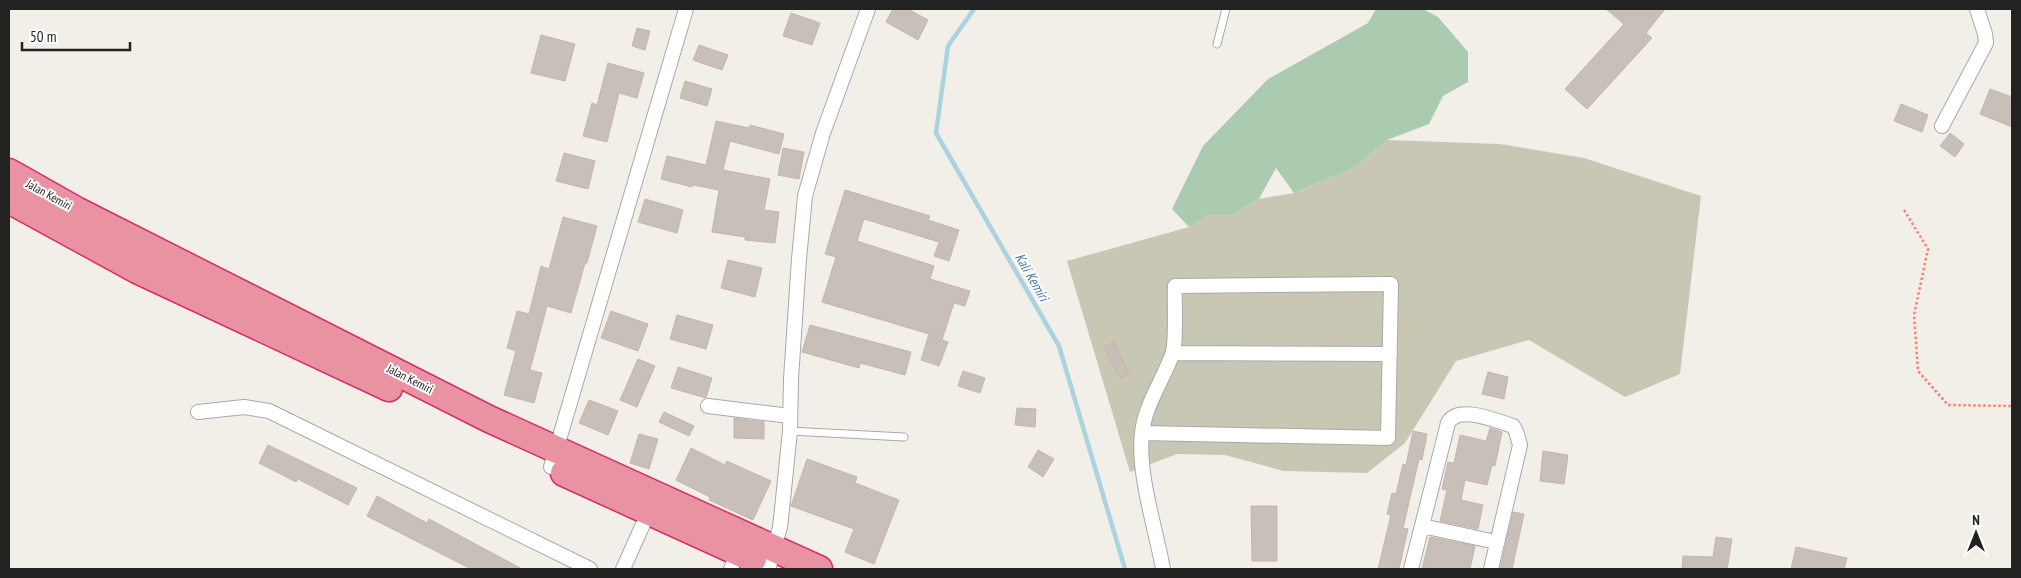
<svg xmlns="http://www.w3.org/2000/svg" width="2021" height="578" viewBox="0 0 2021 578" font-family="'PT Sans Narrow',sans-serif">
  <rect width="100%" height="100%" fill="#f2efe9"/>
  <path fill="#c7c7b4" d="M1387,140L1500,144L1584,158L1701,196L1680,374L1625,397L1529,340L1456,361L1405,443L1367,473L1284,471L1225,455L1177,454L1130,472L1067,261L1189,227L1208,215H1231L1259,199L1294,193L1355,167Z"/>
  <path fill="#aacbaf" d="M1376,9H1423L1438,17L1468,52V82L1443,96L1429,124L1387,140L1355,167L1294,193L1276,168L1259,199L1231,215H1208L1189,227L1172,209L1203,146L1268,79L1368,23Z"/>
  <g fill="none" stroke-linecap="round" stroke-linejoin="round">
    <path stroke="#aad3df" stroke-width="4.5" d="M974,9L948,46L936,133L1059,346L1125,569"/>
  </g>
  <path fill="#c7bfb8" stroke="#c4b6ab" d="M893,9H908L928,20L918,40L886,22Z
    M1606,9H1665L1646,33L1652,38L1587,109L1565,89L1624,24Z
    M791,13L820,23L812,45L783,36Z
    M637,28L650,31L645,50L632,46Z
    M541,35L575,44L565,81L531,73Z
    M699,45L728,55L722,70L693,60Z
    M608,63L644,73L637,98L619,93L607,142L583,136L592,103L597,105Z
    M685,81L712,89L707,106L680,98Z
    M1990,89L2012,97V127L1980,114Z
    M1901,104L1928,115L1922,132L1894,121Z
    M716,121L749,128L750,125L784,134L779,154L730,141L723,170L770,179L764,210L779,212L775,243L745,240V237L712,232L719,190L693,185L692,187L661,179L667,156L706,165Z
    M1950,133L1964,144L1955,157L1940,146Z
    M783,148L804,152L799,179L778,175Z
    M564,153L595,161L588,189L556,181Z
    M845,190L930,216L928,220L959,230L949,261L934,256L939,242L864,219L857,241L934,266L930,279L970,291L965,306L954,303L942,340L948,342L939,366L921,360L929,334L822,302L836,257L825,254Z
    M645,199L683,210L677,233L638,222Z
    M563,217L597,226L587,263H585L571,313L547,306L530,370L542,373L534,403L504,395L516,351L507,348L517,311L529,314L541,266L549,269Z
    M728,260L762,268L755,297L721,288Z
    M611,311L648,324L638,351L601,338Z
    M677,315L713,325L706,349L670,339Z
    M810,325L911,352L905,375L860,363L859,368L802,352Z
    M1114,342L1129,374L1120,378L1104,347Z
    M638,359L655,366L637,407L620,400Z
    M678,367L712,378L706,398L671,388Z
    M963,371L985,378L980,393L958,386Z
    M1488,372L1508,377L1504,399L1482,394Z
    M589,400L618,411L608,435L579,423Z
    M1017,408L1036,409L1035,427L1015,425Z
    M664,412L694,426L689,436L659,422Z
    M734,418L764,422V439L734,438Z
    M1490,428L1502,432L1495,466L1492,465L1487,485L1465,480L1461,500L1483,505L1478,529L1440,521L1447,490L1442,489L1448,462L1454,463L1460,435L1486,441Z
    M1413,431L1427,434L1422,460L1419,459L1403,528L1408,529L1399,569H1378L1391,515L1387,514L1392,493L1396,494L1403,464L1406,465Z
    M639,434L658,439L649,469L630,463Z
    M268,445L357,488L348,505L298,479L296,482L259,463Z
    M691,448L725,465L727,461L771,481L753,520L709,500L710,497L676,480Z
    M1038,450L1054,459L1043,477L1028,467Z
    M1543,451L1568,455L1564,484L1540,481Z
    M807,459L857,477L855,483L899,500L874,564L845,552L854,529L791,506Z
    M377,496L427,523L429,519L522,569H471L367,516Z
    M1251,506H1277V561H1252Z
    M1513,512L1524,514L1512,569H1500Z
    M1430,537L1475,546L1470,569H1422Z
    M1716,537L1732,539L1727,569H1682L1683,556L1713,557Z
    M1796,547L1847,558L1844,569H1791Z"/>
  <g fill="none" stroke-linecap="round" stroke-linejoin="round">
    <g stroke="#a9a9a9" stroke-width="9">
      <path id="lane" d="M1217,44L1226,9
        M790,431L904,437"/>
    </g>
    <g stroke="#a9a9a9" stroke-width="16">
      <path id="street" d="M1942,126L1986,43L1985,34L1977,9
        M1173,353L1390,354
        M708,406L790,416
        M198,412L244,407L269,411L590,569
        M1142,433L1388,438L1391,284L1175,286C1174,301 1177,344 1172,355C1162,382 1145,405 1142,433C1137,473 1156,529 1163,569
        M551,467L686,9
        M1422,526L1496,542
        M769,567L780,527L782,509L790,431L791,379L799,259L805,196L823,133L868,9
        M623,569L649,511
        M731,569L737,553
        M1411,569L1448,423C1458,404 1496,421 1513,426L1516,431L1520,445L1491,569"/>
    </g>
    <g stroke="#dc2a67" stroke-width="29">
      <path id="highway" d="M9,172L78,211L489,419L819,569
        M9,200L137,270L389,388
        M564,473L753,559"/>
    </g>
    <path stroke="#fa8072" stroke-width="2.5" stroke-dasharray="2.5 2.5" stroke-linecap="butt" d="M1904,210L1928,249L1914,315L1918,371L1948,405L2012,406"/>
    <use href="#lane" stroke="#fff" stroke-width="7"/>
    <use href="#street" stroke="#fff" stroke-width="14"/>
    <use href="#highway" stroke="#e892a2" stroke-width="26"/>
  </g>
  <g text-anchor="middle" stroke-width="4" stroke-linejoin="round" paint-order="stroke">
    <g font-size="12" fill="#222" stroke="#fff">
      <text transform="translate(49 195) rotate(29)" y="4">Jalan Kemiri</text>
      <text transform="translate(410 379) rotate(27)" y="4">Jalan Kemiri</text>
    </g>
    <g font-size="14" font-style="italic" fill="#4a7aab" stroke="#fff">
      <text transform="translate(1032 277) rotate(60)" y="5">Kali Kemiri</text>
    </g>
  </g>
  <rect width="2021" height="578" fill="none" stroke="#222222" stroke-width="20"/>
  <g transform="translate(1976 533)" stroke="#ffffff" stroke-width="4" paint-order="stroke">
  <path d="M0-4L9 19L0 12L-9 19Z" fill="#222222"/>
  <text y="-8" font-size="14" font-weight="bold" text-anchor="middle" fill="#222222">N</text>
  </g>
  <path d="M22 42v8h108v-8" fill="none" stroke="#222222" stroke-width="2.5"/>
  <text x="30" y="42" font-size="15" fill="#222222" stroke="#ffffff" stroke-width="4" paint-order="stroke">50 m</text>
</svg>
